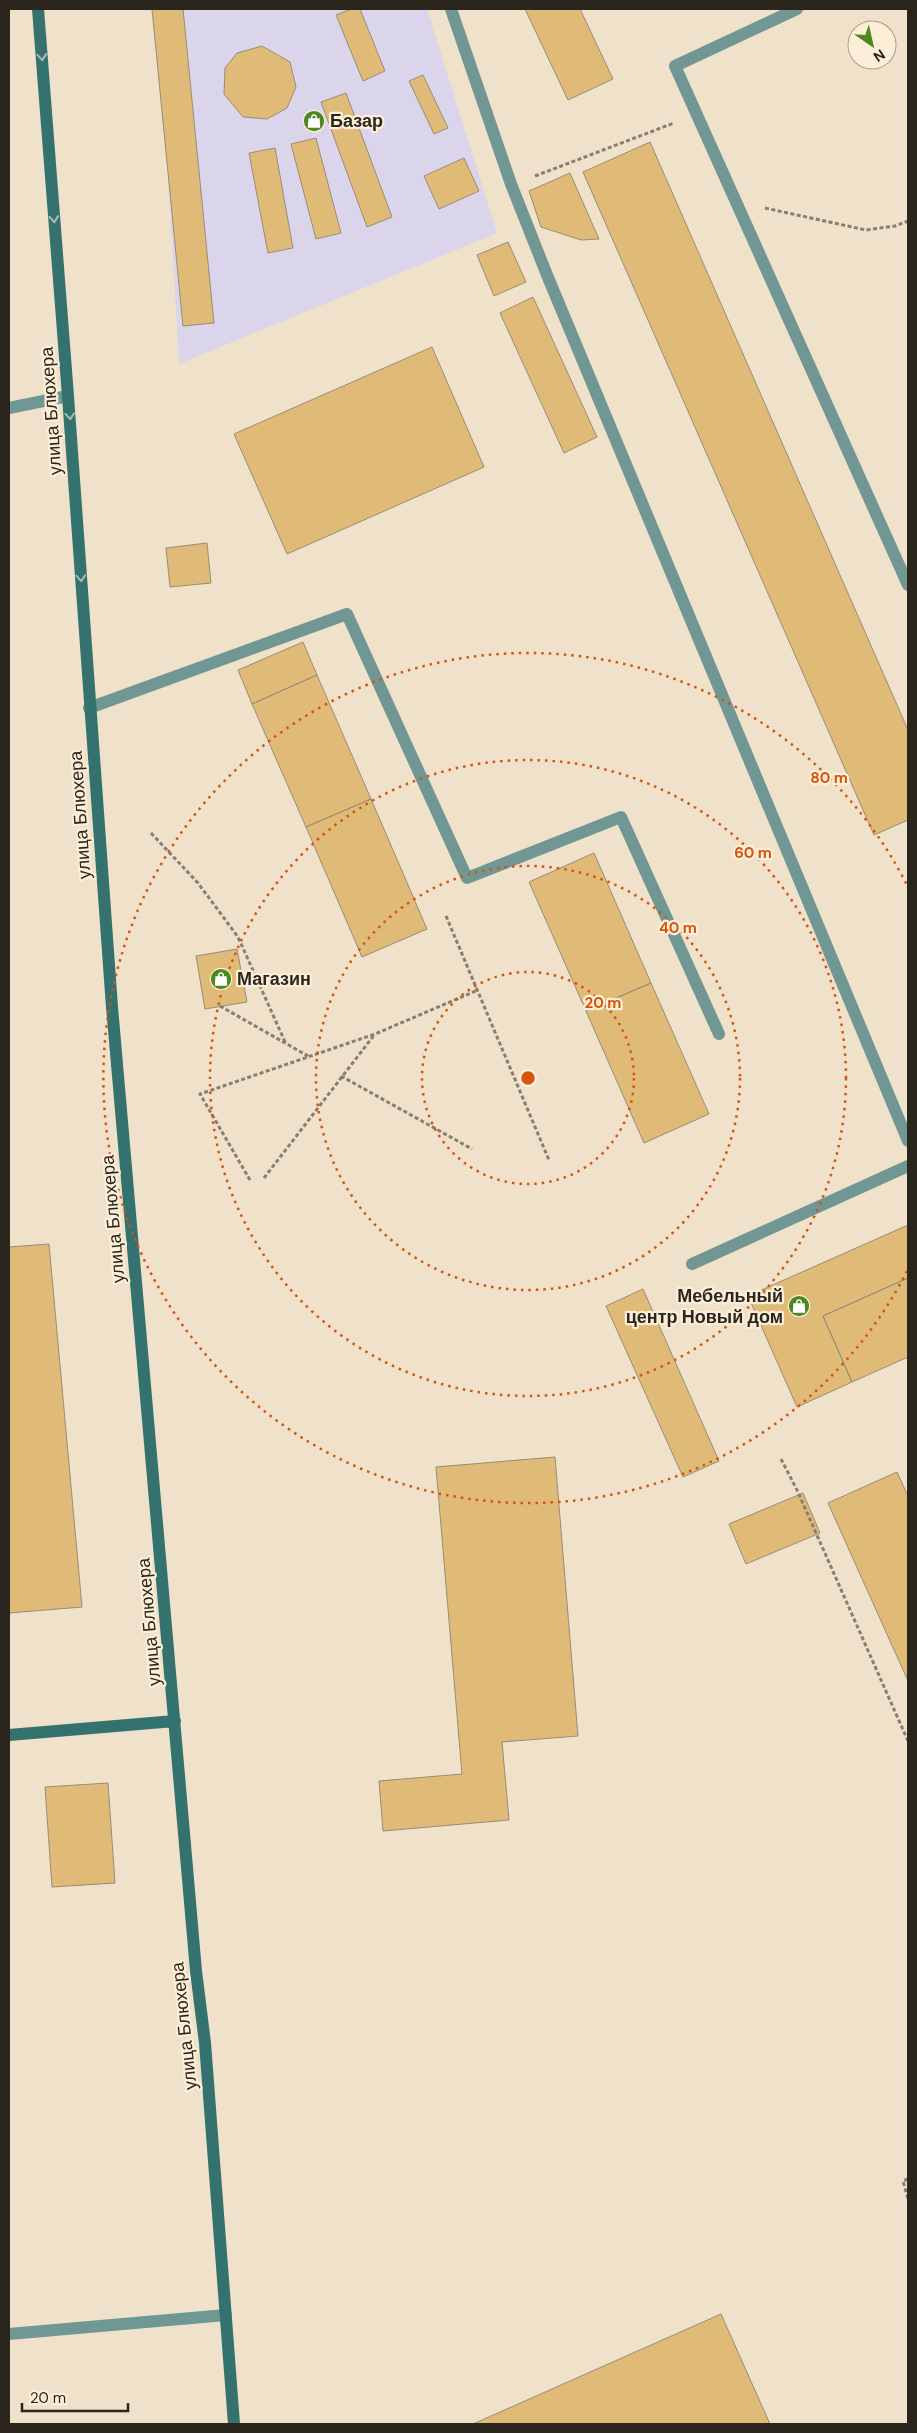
<svg xmlns="http://www.w3.org/2000/svg" width="917" height="2433" viewBox="0 0 917 2433" font-family="'DM Sans',sans-serif">
  <rect width="100%" height="100%" fill="#efe1ca"/>
  <path fill="#dbd5eb" d="M159,9H427L497,233L179,364Z"/>
  <path fill="#e0ba77" stroke="#998c77" d="M152,9H183L214,323L183,326Z
    M351,9H360L385,71L363,81L336,15Z
    M525,9H580L613,79L568,100Z
    M262,46L290,62L296,87L287,108L267,119L243,117L224,94L225,68L237,53Z
    M423,75L448,128L434,134L409,81Z
    M346,93L392,217L367,227L321,102Z
    M316,138L341,233L316,239L291,144Z
    M650,142L908,730V820L874,835L583,172Z
    M275,148L293,248L268,253L249,153Z
    M464,158L479,191L439,209L424,176Z
    M570,173L599,239L581,240L541,227L529,191Z
    M508,242L526,282L494,296L477,255Z
    M533,297L597,437L564,453L500,313Z
    M432,347L484,467L287,554L234,434Z
    M207,543L211,583L170,587L166,548Z
    M303,642L317,675L252,704L238,670Z
    M317,675L371,799L306,827L252,704Z
    M371,799L427,929L362,957L306,827Z
    M594,853L651,983L586,1011L529,882Z
    M237,949L247,1002L205,1009L196,956Z
    M651,983L709,1114L644,1143L586,1011Z
    M908,1225V1278L823,1316L852,1382L797,1407L748,1296Z
    M49,1244L82,1607L9,1613V1247Z
    M908,1278V1357L852,1382L823,1316Z
    M643,1289L719,1461L683,1477L606,1306Z
    M555,1457L578,1736L502,1742L509,1820L383,1831L379,1781L462,1774L436,1467Z
    M897,1472L908,1496V1681L828,1503Z
    M803,1493L820,1533L746,1564L729,1524Z
    M108,1783L115,1883L52,1887L45,1787Z
    M721,2314L770,2424H473Z"/>
  <g fill="none" stroke-linecap="round" stroke-linejoin="round">
    <path stroke="#887f6f" stroke-width="3" stroke-dasharray="4 2.5" stroke-linecap="butt" d="M535,176L674,123
      M765,208L866,230L895,226L908,221
      M151,833L198,883L238,937L286,1044
      M446,916L549,1160
      M220,1006L308,1056
      M341,1076L472,1149
      M264,1178L375,1034
      M250,1180L200,1094L375,1034L478,990
      M781,1459L797,1490L908,1741
      M908,2179L903,2181L908,2199"/>
    <path stroke="#709794" stroke-width="12" d="M451,9L511,184L547,275L908,1141
      M797,9L675,66L908,585
      M9,408L68,396
      M89,708L347,614L467,878L621,817L719,1034
      M9,2334L226,2315"/>
    <path stroke="#709794" stroke-width="12" d="M692,1264L908,1166"/>
    <path stroke="#33726e" stroke-width="12" d="M38,9L68,396L112,1007L196,1971L205,2043L234,2424
      M9,1735L175,1721"/>
  </g>
  <defs><path id="oneway-chevron" d="M-2-3.5L2.5 0L-2 3.5" fill="none" stroke-width="1.6" stroke-linecap="round" stroke-linejoin="round" transform="scale(1.25)"/></defs>
  <g stroke="#acbcad">
    <use href="#oneway-chevron" transform="translate(42 57) rotate(85)"/>
    <use href="#oneway-chevron" transform="translate(54 219) rotate(85)"/>
    <use href="#oneway-chevron" transform="translate(70 416) rotate(86)"/>
    <use href="#oneway-chevron" transform="translate(81 578) rotate(86)"/>
  </g>
  <g fill="none" stroke="#d5540e" stroke-width="2.5" stroke-dasharray="2.5 5">
    <circle cx="528" cy="1078" r="106"/>
    <circle cx="528" cy="1078" r="212"/>
    <circle cx="528" cy="1078" r="318"/>
    <path d="M907 1271A425 425 0 1 1 907 885"/>
  </g>
  <defs>
    <g id="shop-disc" transform="scale(1.125)"><circle r="9.5" fill="#4f8721" stroke="#fceed7"/><path d="M-5-2.5h2.3a2.7 3.5 0 0 1 5.4 0H5L5.5 6h-11ZM-1.5-2.5h3a1.5 2.3 0 0 0-3 0Z" fill="#fff"/></g>
  </defs>
  <g fill-rule="evenodd">
    <use href="#shop-disc" x="314" y="121"/>
    <use href="#shop-disc" x="221" y="979"/>
    <use href="#shop-disc" x="799" y="1306"/>
  </g>
  <g text-anchor="middle" stroke-width="4.5" stroke-linejoin="round" paint-order="stroke">
    <g font-size="18" font-weight="bold" fill="#2b261d" stroke="#fceed7" text-anchor="start">
      <text x="330" y="127">Базар</text>
      <text x="237" y="985">Магазин</text>
      <text x="783" y="1302" text-anchor="end">Мебельный<tspan x="783" dy="21">центр Новый дом</tspan></text>
    </g>
    <g font-size="18" fill="#2b261d" stroke="#fceed7">
      <text transform="translate(51 411) rotate(-94)" y="6">улица Блюхера</text>
      <text transform="translate(80 815) rotate(-94)" y="6">улица Блюхера</text>
      <text transform="translate(113 1219) rotate(-95)" y="6">улица Блюхера</text>
      <text transform="translate(149 1622) rotate(-95)" y="6">улица Блюхера</text>
      <text transform="translate(184 2026) rotate(-96)" y="6">улица Блюхера</text>
    </g>
  </g>
  <circle cx="528" cy="1078" r="8" fill="#d5540e" stroke="#fceed7" stroke-width="2.5"/>
  <g font-size="15" text-anchor="middle" font-weight="bold" fill="#d5540e" stroke="#fceed7" stroke-width="4.5" stroke-linejoin="round" paint-order="stroke">
    <text x="829" y="783">80 m</text>
    <text x="753" y="858">60 m</text>
    <text x="678" y="933">40 m</text>
    <text x="603" y="1008">20 m</text>
  </g>
  <rect width="917" height="2433" fill="none" stroke="#2b261d" stroke-width="20"/>
  <g transform="translate(872 45) rotate(146)"><circle r="24" fill="#fceed7" stroke="#a89e8d"/>
  <path d="M0-4L9 19L0 12L-9 19Z" fill="#4f8721"/>
  <text y="-8" font-size="14" font-weight="bold" text-anchor="middle" fill="#2b261d">N</text>
  </g>
  <path d="M22 2403v8h106v-8" fill="none" stroke="#2b261d" stroke-width="2.5"/>
  <text x="30" y="2403" font-size="15" fill="#2b261d" stroke="#fceed7" stroke-width="4" paint-order="stroke">20 m</text>
</svg>
